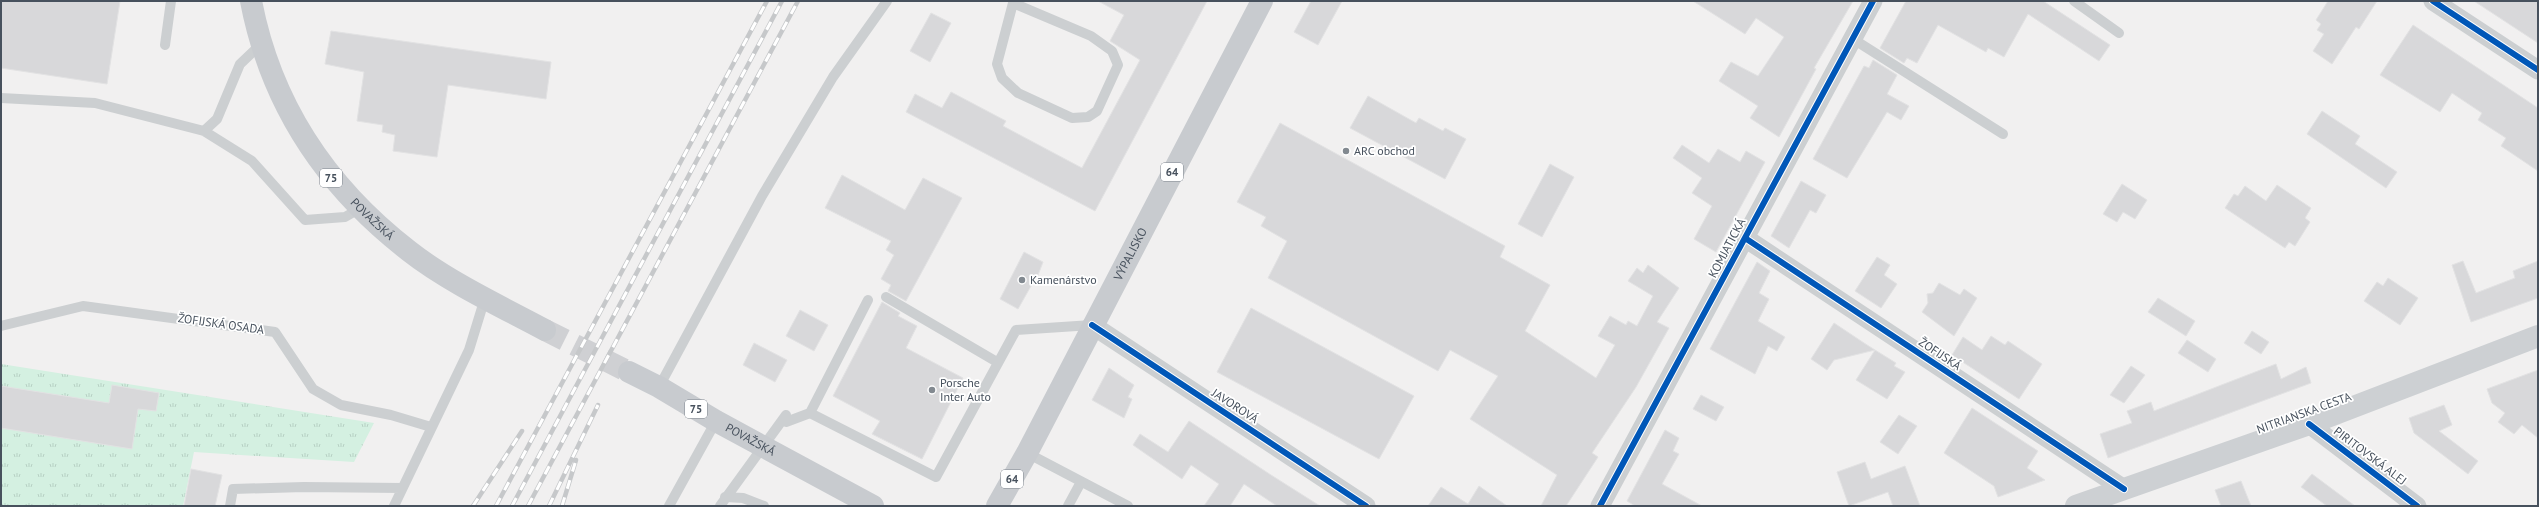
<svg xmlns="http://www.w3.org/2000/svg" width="2539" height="507" viewBox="0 0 2539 507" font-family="'PT Sans',sans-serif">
  <defs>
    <pattern id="grass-tufts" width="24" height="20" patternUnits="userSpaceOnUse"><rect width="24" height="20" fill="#d4f0e1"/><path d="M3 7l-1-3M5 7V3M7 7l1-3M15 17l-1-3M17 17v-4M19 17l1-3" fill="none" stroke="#b7d0c3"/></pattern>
  </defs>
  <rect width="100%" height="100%" fill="#f1f0f0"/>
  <path fill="url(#grass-tufts)" d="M1,364L374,423L354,462L194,452L183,506H1Z"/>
  <path fill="#d8d8da" stroke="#e2e2e3" d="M1,1H120L107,84L1,68Z
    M1098,1H1207L1095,211L906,112L915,94L942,108L951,92L1006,121L1003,126L1082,168L1140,60L1110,41L1124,15Z
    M1311,1H1342L1318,45L1294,32Z
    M1693,1H1853L1814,68L1816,69L1779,137L1750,118L1758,106L1719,81L1731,62L1758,76L1784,37L1756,18L1745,34Z
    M1906,1H2043L2110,45L2099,61L2028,14L2004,57L1988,48L1986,52L1938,25L1917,63L1907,58L1904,63L1880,48Z
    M2328,1H2377L2359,29L2356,27L2332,64L2313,51L2324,34L2317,30L2321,24L2316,20Z
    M2474,1H2538V43Z
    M931,13L951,23L930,62L910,51Z
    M2413,25L2538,108V171L2501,146L2506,138L2478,120L2482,113L2452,93L2440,112L2380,75Z
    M331,31L551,62L546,99L448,85L437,157L393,151L395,135L382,132L383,125L357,121L364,72L325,64Z
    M1873,60L1897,75L1887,94L1909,106L1901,120L1887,112L1847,178L1813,159L1864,66L1869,68Z
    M1368,96L1416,123L1419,118L1443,131L1445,128L1466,139L1445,179L1350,128Z
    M2322,111L2360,136L2355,144L2397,172L2386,188L2307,134Z
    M1280,123L1505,246L1500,257L1550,285L1525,331L1596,378L1615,345L1598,336L1610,316L1626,325L1628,321L1637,326L1653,296L1628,281L1637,268L1643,273L1648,265L1679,288L1657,322L1669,328L1636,387L1592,453L1598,457L1566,506H1541L1557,475L1470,419L1498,376L1450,350L1438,371L1268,278L1287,241L1261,226L1266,217L1237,202Z
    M1682,145L1709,163L1718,149L1740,162L1746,151L1765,162L1716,252L1694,239L1712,206L1692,193L1702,178L1673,158Z
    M1550,164L1574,177L1542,237L1518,224Z
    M842,175L905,210L923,178L962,198L906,301L888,291L891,285L881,279L894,255L886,250L891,241L825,208Z
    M1801,181L1826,195L1816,213L1810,210L1789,248L1771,236Z
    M2122,184L2147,200L2135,219L2123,212L2117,222L2103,214Z
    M2277,185L2311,208L2305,218L2310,222L2295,246L2289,242L2285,248L2225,208L2234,194L2238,196L2245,186L2266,201Z
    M1024,252L1043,262L1035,283L1031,286L1018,309L1000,299Z
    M1877,257L1890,265L1884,275L1897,284L1881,308L1855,291Z
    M2463,261L2476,293L2515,278L2513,271L2538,261V298L2471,322L2452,265Z
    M1757,262L1770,271L1759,293L1769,299L1758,321L1785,337L1777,351L1768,346L1755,374L1710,349Z
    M2388,278L2418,298L2400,325L2364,301L2377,282L2383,286Z
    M1939,283L1960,295L1964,289L1977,298L1954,336L1922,312L1928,303L1927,294L1933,293Z
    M2158,298L2195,321L2186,336L2148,312Z
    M882,302L900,313L898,316L917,326L906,348L963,378L922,459L872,434L880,421L833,396Z
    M1251,308L1414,396L1379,459L1217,372Z
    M800,310L828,325L814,351L786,336Z
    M1834,323L1864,343L1875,350L1834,360L1827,370L1811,359Z
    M2252,331L2269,342L2261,354L2244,343Z
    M1991,336L2005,345L2008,341L2042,364L2019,399L1952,355L1963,337L1982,350Z
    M2187,340L2216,359L2208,372L2178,353Z
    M754,343L787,360L775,382L743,365Z
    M1875,350L1896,363L1894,366L1905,372L1887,399L1856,380Z
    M2276,364L2281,379L2306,367L2311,383L2108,458L2100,434L2132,423L2127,411L2151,402L2154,411Z
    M2131,366L2145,375L2124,403L2110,395Z
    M1109,368L1134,385L1128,397L1132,399L1124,418L1092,400Z
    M2538,370V438L2522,425L2514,434L2498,422L2505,413L2492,403L2487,389Z
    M112,385L159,393L156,411L138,409L132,449L1,428V386L109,403Z
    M1701,395L1724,407L1716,421L1693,409Z
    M2444,405L2452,425L2439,431L2478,461L2468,474L2414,433L2409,418Z
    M1972,408L2038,451L2027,468L2045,480L1998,497L1994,486L1944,453Z
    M1899,415L1917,426L1898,454L1880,442Z
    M1189,421L1271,475L1320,506H1277L1244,484L1230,506H1204L1219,484L1191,465L1182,479L1133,445L1140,434L1168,452Z
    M1665,430L1679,438L1673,451L1679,454L1662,484L1702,506H1635L1627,501Z
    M1865,462L1871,479L1905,466L1920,506H1893L1888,492L1849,506L1837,472Z
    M191,469L222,475L215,506H184Z
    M2312,474L2355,506H2327L2301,487Z
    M2241,481L2251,506H2221L2215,490Z
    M1479,486L1507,506H1428L1441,487L1468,504Z"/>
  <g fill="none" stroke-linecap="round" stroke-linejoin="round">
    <path stroke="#cfd0d3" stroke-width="22" stroke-dasharray="22 11" stroke-linecap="butt" d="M545,330L629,372"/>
    <path stroke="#cccfd1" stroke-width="10" d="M2074,1L2119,33
      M1013,3L1091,36L1112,51L1118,65L1097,111L1088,117L1072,118L1018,93L1002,78L997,64L1013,3L1014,1
      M1853,39L2003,134
      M165,45L171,1
      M1,98L95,103L204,131L252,161L305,220L345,217L359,209
      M204,131L217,119L240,64L260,45
      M886,297L997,362
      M1,326L83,306L275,332L313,389L341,405L391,415L431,427
      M659,387L762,196L833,77L887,1
      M810,413L868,300
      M786,415V422L810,413L936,477L1016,330L1092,325
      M1027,453L1128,506
      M725,497L743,498L764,506
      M230,506L233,489L304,487L402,488
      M394,506L469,350L485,298
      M669,506L716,421
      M720,506L786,415
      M1068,506L1081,482"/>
    <path stroke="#cccfd1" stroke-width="19" d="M2433,1L2538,70
      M1745,238L2124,489
      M1092,325L1366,506
      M2309,424L2417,506
      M1600,506L1873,1"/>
    <path stroke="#cdd0d3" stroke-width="22" d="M2076,506L2309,424L2538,336"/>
    <g stroke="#c8cbcf" stroke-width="22">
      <path id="s1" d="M251,1C271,105 325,186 409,251C447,281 502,307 545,330"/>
      <path id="s2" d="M629,372L659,387L716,421L873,506"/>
      <path id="s3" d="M997,506L1027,453L1262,1"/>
    </g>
    <g stroke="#c6c8ca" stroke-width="4.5">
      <path id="rail" d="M473,506L522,431
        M496,506L767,1
        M512,506L782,1
        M528,506L798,1
        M549,506L598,405
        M562,506L576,460"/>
    </g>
    <use href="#rail" stroke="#fff" stroke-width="3" stroke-dasharray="9" stroke-linecap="butt"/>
    <g stroke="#fff" stroke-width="8">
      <path id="cycleway" d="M2433,1L2538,70
        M1745,238L2124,489
        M1092,325L1366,506
        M2309,424L2417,506
        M1600,506L1873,1"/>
    </g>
    <use href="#cycleway" stroke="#0057b8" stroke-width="6"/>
  </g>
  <g fill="#828990" stroke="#fff" stroke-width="1.5">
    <circle cx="1346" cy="151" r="4"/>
    <circle cx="1022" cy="280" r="4"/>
    <circle cx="932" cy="390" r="4"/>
  </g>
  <g text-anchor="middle" stroke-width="3.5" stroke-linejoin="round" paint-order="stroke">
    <g fill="#fff" stroke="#7e858e" stroke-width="1">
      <rect x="1161" y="163" width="22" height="18" rx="3"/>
      <rect x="320" y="169" width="22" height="18" rx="3"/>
      <rect x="685" y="400" width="22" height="18" rx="3"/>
      <rect x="1001" y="470" width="22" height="18" rx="3"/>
    </g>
    <g font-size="11" font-weight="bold" fill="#47515d">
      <text x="1172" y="176">64</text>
      <text x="331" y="182">75</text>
      <text x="696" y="413">75</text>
      <text x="1012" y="483">64</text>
    </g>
    <g font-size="12" fill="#47515d" stroke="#fff" text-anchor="start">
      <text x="1354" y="155">ARC obchod</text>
      <text x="1030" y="284">Kamenárstvo</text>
      <text x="940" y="387">Porsche<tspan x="940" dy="14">Inter Auto</tspan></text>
    </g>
    <g font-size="12" fill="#47515d" stroke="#fff">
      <text dy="4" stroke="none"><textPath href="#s1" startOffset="254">POVAŽSKÁ</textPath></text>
      <text transform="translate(1727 248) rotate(-62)" y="4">KOMJATICKÁ</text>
      <text dy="4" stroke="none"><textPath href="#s3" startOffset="285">VÝPALISKO</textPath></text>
      <text transform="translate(221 324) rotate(8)" y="4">ŽOFIJSKÁ OSADA</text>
      <text transform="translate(1940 354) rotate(34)" y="4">ŽOFIJSKÁ</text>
      <text transform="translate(1235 406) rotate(33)" y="4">JAVOROVÁ</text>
      <text transform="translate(2304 413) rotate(-20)" y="4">NITRIANSKA CESTA</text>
      <text dy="4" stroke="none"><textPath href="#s2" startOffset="139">POVAŽSKÁ</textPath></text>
      <text transform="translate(2370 456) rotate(37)" y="4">PIRITOVSKÁ ALEJ</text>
    </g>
  </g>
  <rect width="2539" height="507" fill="none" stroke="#47515d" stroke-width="4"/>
</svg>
